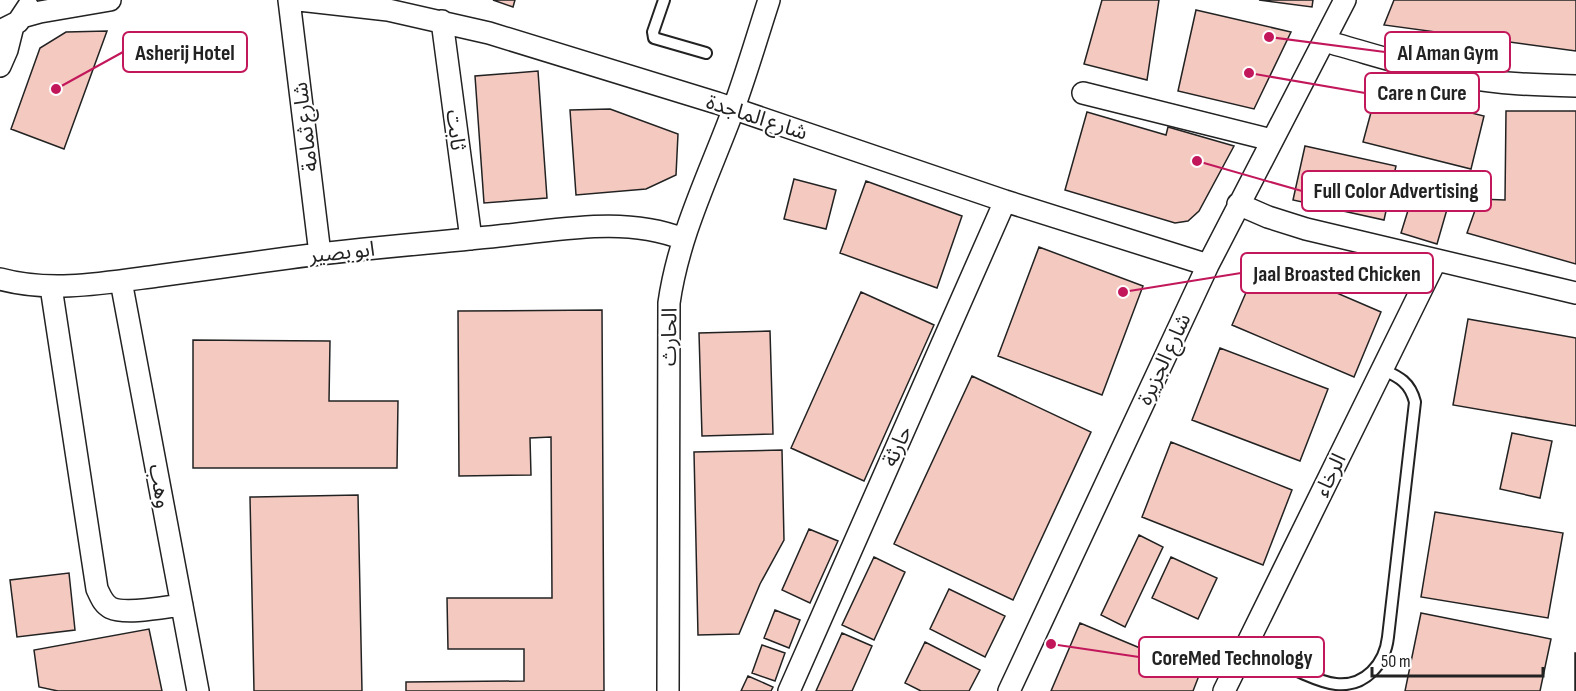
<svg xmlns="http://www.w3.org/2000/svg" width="1576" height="691" viewBox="0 0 1576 691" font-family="'Sofia Sans Condensed','Noto Sans Arabic',sans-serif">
  <rect width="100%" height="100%" fill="#fff"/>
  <path fill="#f3c9c0" stroke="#222" stroke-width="1.5" d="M493,0H515L513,7Z
    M1102,0H1159L1147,80L1084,64Z
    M1259,0H1313L1312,7Z
    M1394,0H1576V51L1384,25Z
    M1196,10L1291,32L1254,109L1178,91Z
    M107,31L64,149L11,129L40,48L66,32Z
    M538,71L547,198L484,203L475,76Z
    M1377,90L1484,116L1471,169L1363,142Z
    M610,109L678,134L676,175L646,189L576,195L570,110Z
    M1506,111H1576V264L1467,233L1479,199L1505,200Z
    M1087,112L1166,135L1168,127L1234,146L1199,211L1188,221L1175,223L1065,190Z
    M1305,146L1396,166L1384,220L1293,200Z
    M1419,175L1454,185L1437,244L1401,233Z
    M794,179L836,190L826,229L784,219Z
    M866,181L962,216L937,288L840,253Z
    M1039,247L1143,286L1102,395L998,356Z
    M1260,260L1381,312L1354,377L1232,325Z
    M861,292L934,325L864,481L791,448Z
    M602,310L604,691H406V682L524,681V649H448L447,598H552L551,437L530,438L531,475L459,476L458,311Z
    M1468,319L1576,338V426L1453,405Z
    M770,331L773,434L702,436L699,333Z
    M193,340L330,341L329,401H398L397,468H193Z
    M1220,348L1328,389L1300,461L1192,420Z
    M972,376L1091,432L1013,600L894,544Z
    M1512,433L1552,441L1540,498L1500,489Z
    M1171,442L1292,490L1263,565L1142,517Z
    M782,450L784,540L760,584L739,634L698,635L694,452Z
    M358,495L362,691H254L250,497Z
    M1435,512L1563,533L1548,618L1421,597Z
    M809,529L838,541L810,603L782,590Z
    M1139,535L1163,547L1125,627L1101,615Z
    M874,557L905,572L874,640L842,625Z
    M1171,557L1217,578L1198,619L1152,598Z
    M69,573L75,630L17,637L10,580Z
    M949,589L1005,616L985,657L930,629Z
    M775,610L800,620L789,648L764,638Z
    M1421,613L1551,639L1540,691H1405Z
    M1080,623L1200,673L1193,691H1051Z
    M149,629L162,691H58L39,687L34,650Z
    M842,633L872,646L852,691H816Z
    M925,642L980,670L969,691H921L905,683Z
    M762,645L785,653L775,681L752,673Z
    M1575,653H1576V691H1575Z
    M748,676L773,687L771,691H741Z"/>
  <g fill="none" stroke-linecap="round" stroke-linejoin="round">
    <g stroke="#222" stroke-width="14">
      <path id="service" d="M664,0L653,32L654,38L706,53
        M1246,646C1268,656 1314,682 1336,684C1365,687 1385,664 1388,637L1415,402C1410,382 1399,377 1382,369"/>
    </g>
    <g stroke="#222" stroke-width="24">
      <path id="minor" d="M289,0L320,254
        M299,0L388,10L489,33L717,103L1005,201L1208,265
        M22,17L40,12L110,0
        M442,21L471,239
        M0,31L18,22L28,7
        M1324,41C1369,53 1415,69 1462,77C1499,84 1538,85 1576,86
        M0,66L7,50L13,26
        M1083,93L1272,140
        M1238,204L1268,217L1306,229L1576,293
        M0,279C51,293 105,283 157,276C201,270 244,264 288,258C361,248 435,243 508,235C566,229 627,217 683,239
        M121,281L198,691
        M51,287L97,589C101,597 103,604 111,608C126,615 165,607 182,605
        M668,691L669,303C678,239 706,181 729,121C744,82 756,40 769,0
        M789,691L1005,201
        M1009,691L1208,265L1345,0
        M1224,691L1436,260"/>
    </g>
    <use href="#service" stroke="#fff" stroke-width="10"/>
    <use href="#minor" stroke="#fff" stroke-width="21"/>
  </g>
  <g text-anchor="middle" stroke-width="4.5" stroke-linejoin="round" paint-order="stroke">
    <g font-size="21" fill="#222" stroke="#fff">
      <text transform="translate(757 117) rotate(18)" y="7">شارع الماجدة</text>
      <text transform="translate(305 127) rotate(-97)" y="7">شارع ثمامة</text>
      <text transform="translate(456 130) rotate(83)" y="7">ثابت</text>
      <text transform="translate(342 252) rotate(-6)" y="7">ابو بصير</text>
      <text transform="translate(669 337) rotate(-89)" y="7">الحارث</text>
      <text transform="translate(1164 359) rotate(-65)" y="7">شارع الجزيرة</text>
      <text transform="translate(897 446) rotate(-66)" y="7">حارثة</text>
      <text transform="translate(1330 475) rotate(-64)" y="7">الرخاء</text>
      <text transform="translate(160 486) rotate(79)" y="7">وهب</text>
    </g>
  </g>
  <path fill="none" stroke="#c2185b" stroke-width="2" d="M56 89L123 52M1269 37L1385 52M1249 73L1365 93M1197 161L1302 191M1123 292L1241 273M1051 644L1139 657"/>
  <g fill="#c2185b" stroke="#fff" stroke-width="2">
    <circle cx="56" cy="89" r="6"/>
    <circle cx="1269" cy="37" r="6"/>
    <circle cx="1249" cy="73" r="6"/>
    <circle cx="1197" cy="161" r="6"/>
    <circle cx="1123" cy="292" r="6"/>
    <circle cx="1051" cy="644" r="6"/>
  </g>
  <g fill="#fff" stroke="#c2185b" stroke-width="2">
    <rect x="123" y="32" width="124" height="40" rx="6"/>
    <rect x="1385" y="32" width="125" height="40" rx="6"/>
    <rect x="1365" y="73" width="114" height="40" rx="6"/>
    <rect x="1302" y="171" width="189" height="40" rx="6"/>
    <rect x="1241" y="253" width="192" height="40" rx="6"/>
    <rect x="1139" y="637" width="185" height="40" rx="6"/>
  </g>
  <g font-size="22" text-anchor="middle" font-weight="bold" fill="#222">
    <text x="185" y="60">Asherij Hotel</text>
    <text x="1448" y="60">Al Aman Gym</text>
    <text x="1422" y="100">Care n Cure</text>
    <text x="1396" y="198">Full Color Advertising</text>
    <text x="1337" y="281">Jaal Broasted Chicken</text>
    <text x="1232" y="665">CoreMed Technology</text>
  </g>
  <path d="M1372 667v9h171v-9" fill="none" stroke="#222222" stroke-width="3"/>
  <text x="1381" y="667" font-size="18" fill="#222222" stroke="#ffffff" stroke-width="4.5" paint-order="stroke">50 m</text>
</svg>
